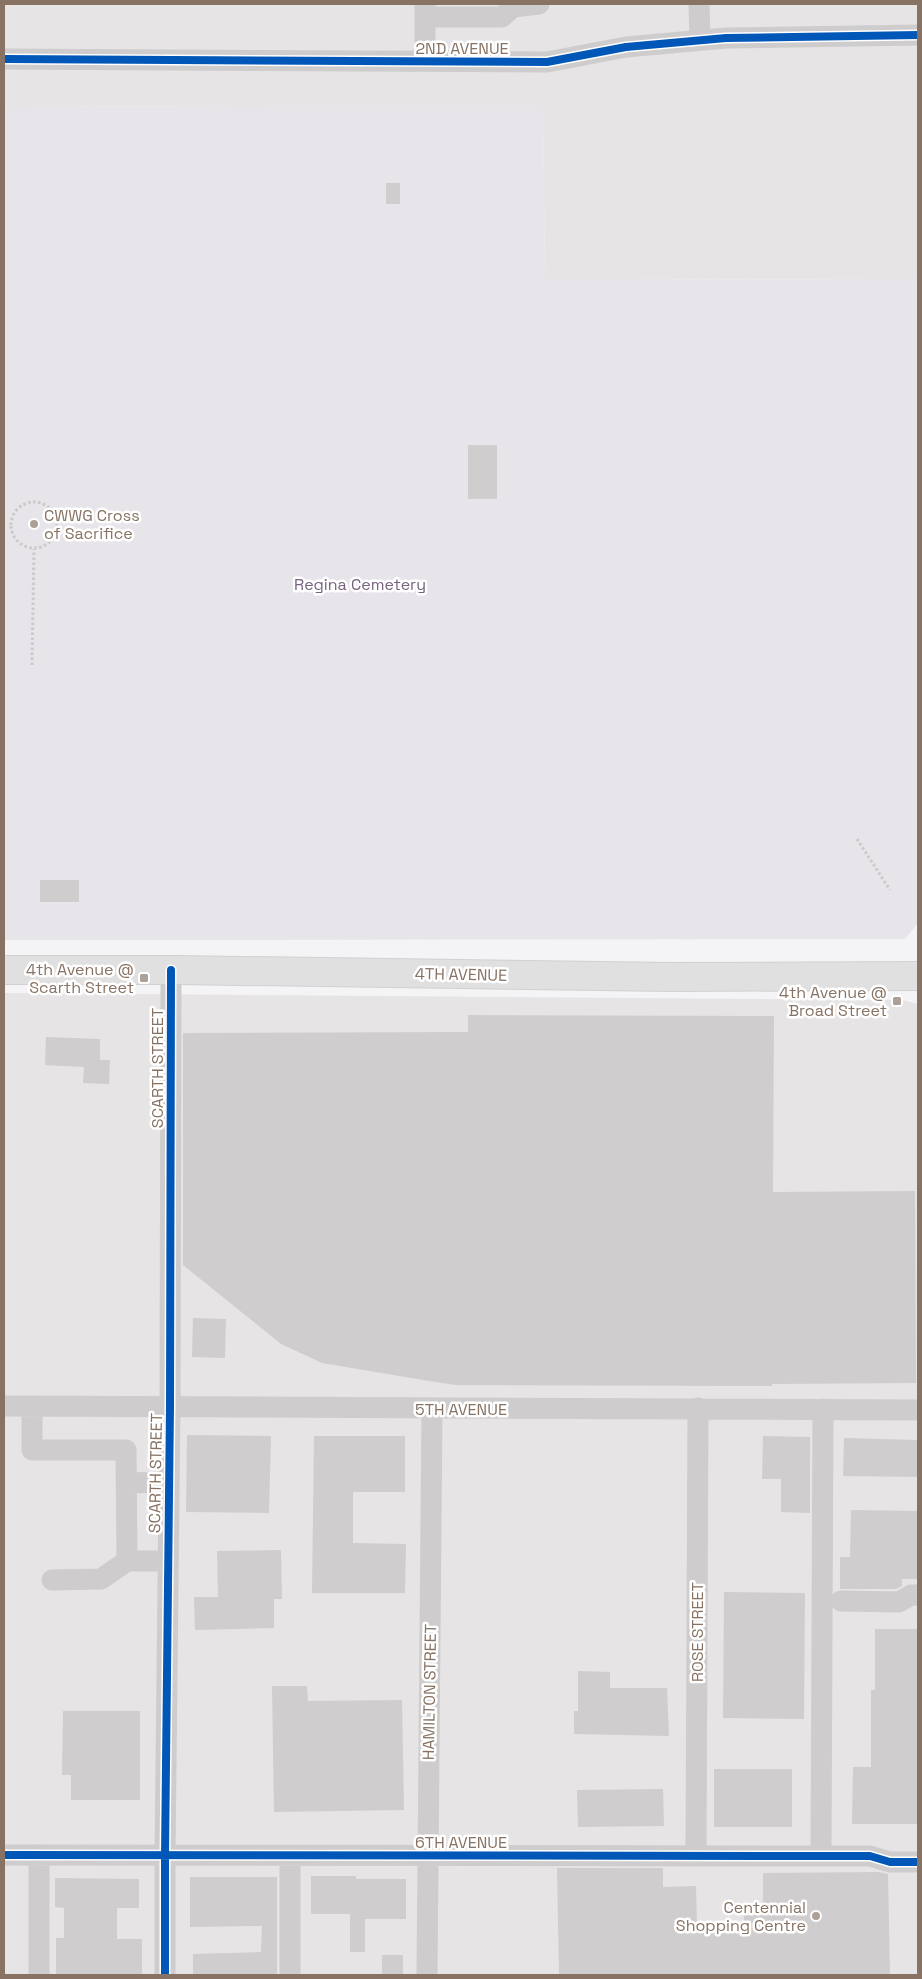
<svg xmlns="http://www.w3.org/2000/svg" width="922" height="1979" viewBox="0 0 922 1979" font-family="'Space Grotesk',sans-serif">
  <rect width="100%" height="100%" fill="#f4f4f6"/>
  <path fill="#e6e4e5" d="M4,4H918V279L545,280L543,105L4,107Z
    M4,993L903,1000L918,1004V1975H4Z"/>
  <path fill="#e7e4ea" d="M543,105L545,280L918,279V923L905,939L4,940V107Z"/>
  <path fill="#cfcdcd" d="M386,183H400V204H386Z
    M468,445H497V499H468Z
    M40,880H79V902H40Z
    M468,1015L774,1016L773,1192L915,1191L916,1383L772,1384V1386L456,1385L435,1382L322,1363L281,1344L183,1265V1033L468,1032Z
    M46,1037L100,1039V1060H110L109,1084L83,1083L84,1067L45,1065Z
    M193,1318L226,1319L225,1358L192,1357Z
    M187,1435L271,1436L269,1513L186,1512Z
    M314,1436H405V1492H353V1543L406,1544L405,1593H312Z
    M763,1436L810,1437V1513L781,1512V1479H762Z
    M844,1438L918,1440V1477L843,1476Z
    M851,1510L918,1511V1579H902V1586L896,1589H840V1557H850Z
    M281,1550L282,1599H274V1628L195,1630L194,1597H218L217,1551Z
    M724,1592L805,1593L804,1719L723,1718Z
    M875,1629H918V1824H852L853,1767H871V1690H875Z
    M578,1671L610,1672V1688H667L669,1736L574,1734V1711H578Z
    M272,1686H307L308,1701L402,1700L404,1810L274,1812Z
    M63,1711H140V1800H71V1775H62Z
    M714,1769H792V1827H714Z
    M663,1789L664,1826L578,1827L577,1790Z
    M557,1868H663V1887L696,1886L697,1929L744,1928V1905H763V1873L879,1872L888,1874L890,1975H559Z
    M311,1876H356V1879H406V1919H365V1952H350V1914H311Z
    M190,1877H277V1975H193V1954L261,1952L262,1926L190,1927Z
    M55,1878L139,1879V1908H117V1939H142V1975H56V1938H64V1908L55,1907Z
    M382,1955H403V1975H382Z"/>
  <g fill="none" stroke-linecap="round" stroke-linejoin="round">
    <g stroke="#d2d0d0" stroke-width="30">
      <path id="major" d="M4,970H176L672,977L918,976"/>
    </g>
    <path stroke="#cacac9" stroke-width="3" stroke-dasharray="2.5 2.5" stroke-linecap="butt" d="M11 525a23 23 0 1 1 46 0a23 23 0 1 1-46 0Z
      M32,665L34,549
      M857,839L890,890"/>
    <path stroke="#cecccc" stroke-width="21" d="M699,4L700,40
      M425,17H502L513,7L539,4
      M4,59L547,62L626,47L726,38L918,35
      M425,61V4
      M4,1406L918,1410
      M32,1406V1450H126L127,1561H168
      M126,1483L169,1482
      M52,1580L101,1579L127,1561
      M841,1601L899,1602L911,1595H918
      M4,1855L870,1856L890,1862H918
      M39,1855V1975
      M290,1856V1975
      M696,1856L698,1408
      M821,1856L823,1409
      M165,1975V1855L170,1406L171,970
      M427,1975L432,1409"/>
    <use href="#major" stroke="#e0e0e0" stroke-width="28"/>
    <g stroke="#fff" stroke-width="11">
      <path id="cycleway" d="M4,59L547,62L626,47L726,38L918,35
        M4,1855L870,1856L890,1862H918
        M165,1975V1855L170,1406L171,970"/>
    </g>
    <use href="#cycleway" stroke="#0057b8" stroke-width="8"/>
  </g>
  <g fill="#ada096" stroke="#fff" stroke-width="2">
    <circle cx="34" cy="524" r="5"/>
    <rect x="139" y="973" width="10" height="10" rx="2.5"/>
    <rect x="892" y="996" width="10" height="10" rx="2.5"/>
    <circle cx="816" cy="1916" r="5"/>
  </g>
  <g text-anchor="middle" stroke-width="5" stroke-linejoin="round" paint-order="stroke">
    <g font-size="16" fill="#877263" stroke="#fff">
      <text x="462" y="54">2ND AVENUE</text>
      <text transform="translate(461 974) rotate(1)" y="6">4TH AVENUE</text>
      <text transform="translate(157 1068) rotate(-90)" y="6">SCARTH STREET</text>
      <text x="461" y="1415">5TH AVENUE</text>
      <text transform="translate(155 1473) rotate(-89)" y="6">SCARTH STREET</text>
      <text transform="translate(697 1632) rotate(-90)" y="6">ROSE STREET</text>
      <text transform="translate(429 1692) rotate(-89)" y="6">HAMILTON STREET</text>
      <text x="461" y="1848">6TH AVENUE</text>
    </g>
    <g font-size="16" fill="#877263" stroke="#fff" text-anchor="end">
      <text x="44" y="521" text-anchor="start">CWWG Cross<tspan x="44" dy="18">of Sacrifice</tspan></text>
      <text x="134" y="975">4th Avenue @<tspan x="134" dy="18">Scarth Street</tspan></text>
      <text x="887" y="998">4th Avenue @<tspan x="887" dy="18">Broad Street</tspan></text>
      <text x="806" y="1913">Centennial<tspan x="806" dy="18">Shopping Centre</tspan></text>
    </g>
    <g font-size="16" fill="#77637e" stroke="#fff">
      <text x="360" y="590">Regina Cemetery</text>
    </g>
  </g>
  <rect width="922" height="1979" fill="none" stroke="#877263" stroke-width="10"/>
</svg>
